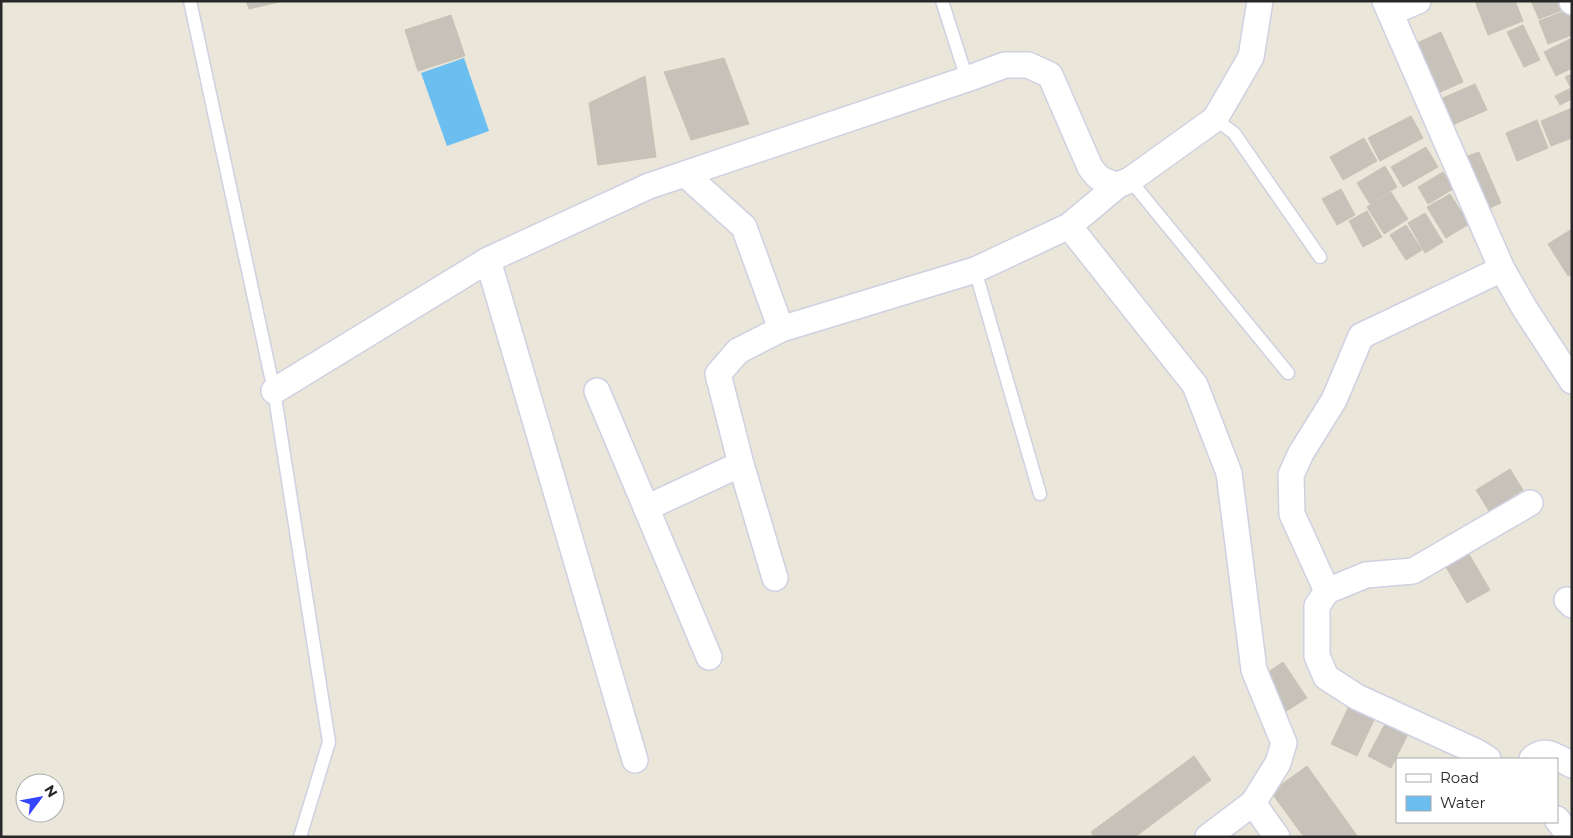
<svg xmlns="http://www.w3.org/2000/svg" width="1573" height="838" viewBox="0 0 1573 838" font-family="Montserrat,sans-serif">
  <rect width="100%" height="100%" fill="#ebe6da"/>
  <path fill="#6abef0" d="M464,58L489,131L447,146L421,73Z"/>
  <path fill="#c6c2b9" stroke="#c6c2b3" d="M246,1H283L249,9Z
    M1475,1H1515L1523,21L1488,35Z
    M1531,1H1562L1565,9L1539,19Z
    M1570,9L1572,14V35L1548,44L1539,21Z
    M451,15L465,56L418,71L405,30Z
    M1523,25L1540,60L1524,67L1507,32Z
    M1441,32L1463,82L1436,94L1415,44Z
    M1572,38V68L1556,76L1544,52Z
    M724,58L749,124L691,140L664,72Z
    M1572,74V99L1560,105L1555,96L1571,88L1565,77Z
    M645,76L656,157L598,165L589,103Z
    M1475,84L1487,110L1450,126L1438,100Z
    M1572,108V138L1551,146L1541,121Z
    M1411,116L1423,138L1380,161L1368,138Z
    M1537,120L1548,148L1517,161L1506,133Z
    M1364,138L1377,161L1343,180L1330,157Z
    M1426,147L1438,167L1403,187L1391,167Z
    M1479,152L1501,203L1487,209L1465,157Z
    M1385,166L1397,187L1370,204L1357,183Z
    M1443,172L1453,189L1428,204L1418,187Z
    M1341,189L1355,215L1337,225L1322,199Z
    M1391,192L1408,219L1384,234L1367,207Z
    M1450,194L1469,224L1446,238L1427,207Z
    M1367,211L1382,237L1363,247L1349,221Z
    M1425,213L1443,242L1425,253L1408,223Z
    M1406,225L1422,250L1406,260L1390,235Z
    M1572,229V274L1568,276L1548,244Z
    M1510,469L1523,490L1489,511L1476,490Z
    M1466,549L1490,590L1467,603L1443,562Z
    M1283,662L1307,698L1285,712L1261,677Z
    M1349,706L1375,718L1357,756L1331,744Z
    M1386,722L1408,734L1391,768L1368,756Z
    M1194,756L1211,780L1135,837H1094L1091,832Z
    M1307,766L1358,837H1304L1271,792Z"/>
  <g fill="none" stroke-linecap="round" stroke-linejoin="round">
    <g stroke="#cfd0e2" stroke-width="15">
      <path id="lane" d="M190,1L274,391L329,742L300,837
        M942,1L967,79
        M1215,119L1234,133L1320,257
        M1130,180L1288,373
        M975,270L1040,494"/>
    </g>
    <g stroke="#cfd0e2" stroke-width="28">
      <path id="street" d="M1385,1L1502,269L1525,309L1572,381
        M1572,1V2
        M1390,13L1418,1
        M685,174L744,227L781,329
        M1069,226L1195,385L1229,473L1254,670L1284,743L1278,763L1253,803L1208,837
        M488,260L635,760
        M274,391L488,260L649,186L967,79L1005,65H1028L1050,75L1090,167C1098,179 1104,182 1118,185
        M597,391L709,657
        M646,508L741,464
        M775,578L741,464L718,374L738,351L781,329L975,270L1069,226L1118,185L1130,180L1215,119L1251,57L1260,1
        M1327,591L1366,575L1413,571L1530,503
        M1567,600L1572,605
        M1488,759L1477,752L1357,697L1326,677L1317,656V606L1327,591L1292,514L1291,475L1301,453L1334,400L1361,336L1502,269
        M1532,759C1545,746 1558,758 1572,765
        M1253,803L1277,837
        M1557,819L1570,837"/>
    </g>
    <use href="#lane" stroke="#fff" stroke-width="12"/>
    <use href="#street" stroke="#fff" stroke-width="25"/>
  </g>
  <rect width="1573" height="838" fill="none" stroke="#282828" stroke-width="5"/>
  <rect x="1396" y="758" width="162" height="65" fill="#ffffff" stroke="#a9a9a9"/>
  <rect x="1406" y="774" width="25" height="8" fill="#ffffff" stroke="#a9a9a9"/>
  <text x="1440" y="783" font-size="15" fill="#282828">Road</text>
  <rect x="1406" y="796" width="25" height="15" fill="#6abef0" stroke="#a9a9a9"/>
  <text x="1440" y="808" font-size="15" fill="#282828">Water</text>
  <g transform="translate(40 798) rotate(58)"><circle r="24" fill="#ffffff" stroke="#a9a9a9"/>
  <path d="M0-4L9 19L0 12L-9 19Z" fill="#3544fd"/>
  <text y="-8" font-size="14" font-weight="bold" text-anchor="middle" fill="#282828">N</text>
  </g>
</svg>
